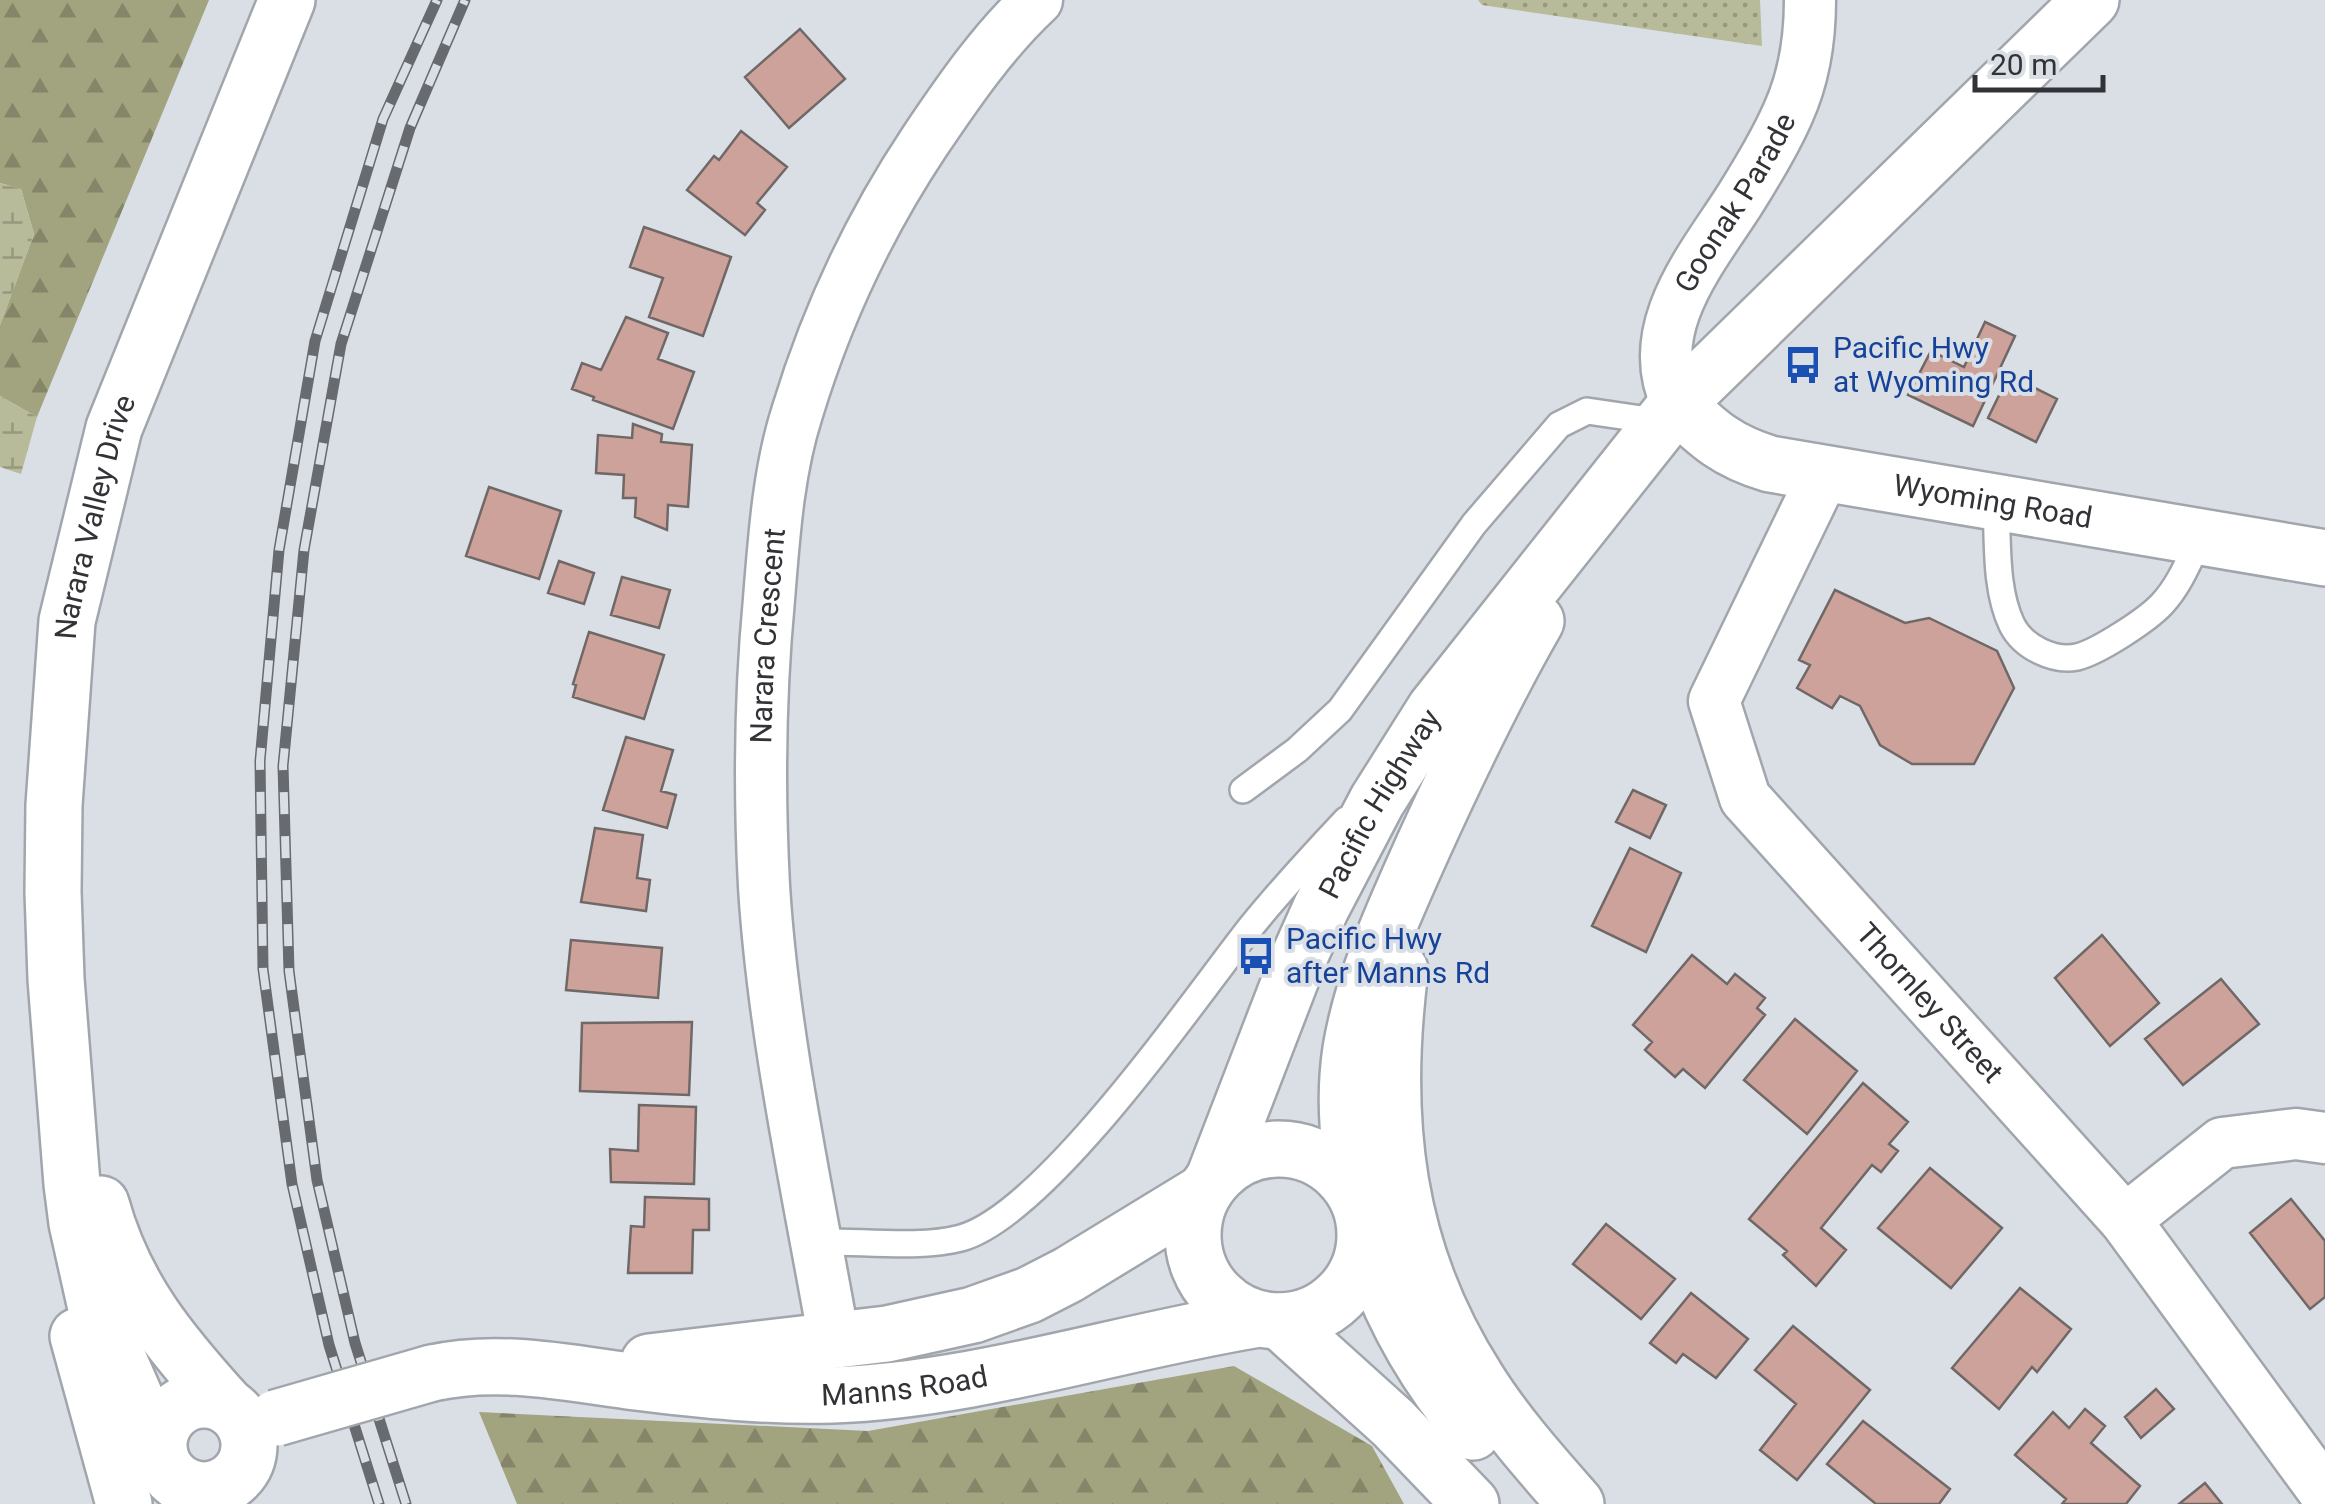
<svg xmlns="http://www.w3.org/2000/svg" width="2325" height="1504" viewBox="0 0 2325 1504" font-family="Roboto,sans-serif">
  <defs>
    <pattern id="green-dots" width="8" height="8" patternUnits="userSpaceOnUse" patternTransform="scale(2.5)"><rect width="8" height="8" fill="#b8bb99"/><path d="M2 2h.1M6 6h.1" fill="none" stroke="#96997e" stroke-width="1.8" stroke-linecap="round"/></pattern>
    <pattern id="forest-firs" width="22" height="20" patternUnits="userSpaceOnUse" patternTransform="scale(2.5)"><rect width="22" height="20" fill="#a2a47f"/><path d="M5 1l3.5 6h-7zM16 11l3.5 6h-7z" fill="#858669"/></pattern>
    <pattern id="wetland-marsh" width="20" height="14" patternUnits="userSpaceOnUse" patternTransform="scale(2.5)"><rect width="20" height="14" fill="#b8bb99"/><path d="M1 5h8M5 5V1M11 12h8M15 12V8" fill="none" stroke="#96997e"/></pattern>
  </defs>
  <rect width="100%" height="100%" fill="#dadfe6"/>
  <path fill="url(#green-dots)" d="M1478,0H1760L1762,46L1482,5Z"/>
  <path fill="url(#forest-firs)" d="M0,0H209L37,417L0,396V325L34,234L21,189L0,183Z
    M1234,1366L1372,1446L1404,1504H517L479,1412L868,1431Z"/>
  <path fill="url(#wetland-marsh)" d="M0,183L21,189L34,234L0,325Z
    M0,396L37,417L21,474L0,467Z"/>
  <path fill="#cda29a" stroke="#706867" stroke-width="2.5" d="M800,29L845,79L789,128L745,77Z
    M741,131L787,167L757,203L765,210L745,235L687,190L714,156L719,160Z
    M644,227L731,257L703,336L649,317L663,278L630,267Z
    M626,317L668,333L658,359L694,372L673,429L593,400L594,397L572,389L582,363L601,370Z
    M1985,322L2015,336L1973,426L1908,395L1931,351L1964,367Z
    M2009,375L2057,399L2036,442L1988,418Z
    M633,424L662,434L661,442L692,445L688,507L668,505L667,530L635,517L636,498H623L624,475L596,473L598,435L632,438Z
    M489,487L561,511L539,579L466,556Z
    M559,561L594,573L584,604L548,593Z
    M622,577L670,590L659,628L611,615Z
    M1835,590L1905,623L1929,618L1997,651L2014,688L1974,764H1912L1880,745L1860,706L1840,696L1832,708L1797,688L1810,665L1799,660Z
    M589,632L664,655L644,719L573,697L576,685L573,684Z
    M626,737L673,750L661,791L676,795L667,828L603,810Z
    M1633,790L1666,805L1650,838L1616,822Z
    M595,828L643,835L637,878L650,880L646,911L581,902Z
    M1630,848L1681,873L1646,952L1592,926Z
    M2102,935L2159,1003L2110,1046L2055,978Z
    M571,940L662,948L658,998L566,990Z
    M1692,955L1727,984L1735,974L1765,998L1757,1008L1765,1015L1705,1088L1683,1069L1675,1077L1645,1050L1652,1042L1633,1025Z
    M2221,979L2259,1024L2183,1085L2145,1039Z
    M1795,1019L1857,1071L1807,1134L1744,1080Z
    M692,1022L689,1095L580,1091L582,1023Z
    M1863,1083L1908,1122L1889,1144L1898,1151L1881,1172L1872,1165L1821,1228L1846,1250L1816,1286L1783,1255L1787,1251L1749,1219Z
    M639,1105L696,1107L694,1184L611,1182L610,1149L638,1151Z
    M1930,1168L2002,1228L1951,1288L1878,1228Z
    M645,1197L709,1199V1230H693L692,1273H628L631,1226L644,1227Z
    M2291,1199L2325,1241V1297L2310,1309L2250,1233Z
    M1606,1224L1675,1279L1641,1319L1573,1264Z
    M2020,1288L2071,1329L2037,1372L2032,1367L1999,1409L1952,1368Z
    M1691,1293L1748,1339L1716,1378L1683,1354L1676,1363L1650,1343Z
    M1793,1326L1870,1390L1797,1480L1760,1450L1796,1404L1755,1370Z
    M2156,1389L2174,1409L2141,1438L2125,1417Z
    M2085,1409L2105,1426L2091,1443L2140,1486L2126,1504H2062L2066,1499L2015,1455L2053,1412L2069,1428Z
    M1863,1421L1950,1489L1939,1504H1876L1827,1464Z
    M2205,1483L2222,1504H2179Z"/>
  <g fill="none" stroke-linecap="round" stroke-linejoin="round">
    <g stroke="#a1a6ac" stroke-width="30">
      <path id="lane" d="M1996,504C1998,543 1995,590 2012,625C2023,647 2054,662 2077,657C2098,652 2147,620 2162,604C2179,586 2189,561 2200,538
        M1243,790L1297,750L1340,710L1474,524L1559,425L1587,411L1662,422
        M817,1242C861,1241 920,1249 961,1238C1046,1214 1192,1002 1250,928C1280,891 1313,855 1346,820"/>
    </g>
    <g stroke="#a1a6ac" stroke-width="55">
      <g id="street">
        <path id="s1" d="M1677,404C1641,330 1701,260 1739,201C1756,174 1775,143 1788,113C1804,78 1810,38 1810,0"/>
        <path id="s2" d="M1824,474L1714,701L1745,798L2125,1220L2325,1493"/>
        <path d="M2125,1220L2222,1143L2296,1134L2325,1138"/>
        <path id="s3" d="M834,1340C808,1193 773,1034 764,886C759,790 760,694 769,599C774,538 778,472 797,413C826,317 869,225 925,141C958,92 993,41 1037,0"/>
      </g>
    </g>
    <g stroke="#a1a6ac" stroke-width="60">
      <g id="secondary">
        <path id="s4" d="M1677,404C1709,435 1727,451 1770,464L2325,558"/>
        <path d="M101,1204C124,1288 170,1343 228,1407"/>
        <path d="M78,1336L124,1504"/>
        <path id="s5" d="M159,1452L96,1308L77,1223L72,1184L56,979L53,892L54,805L67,621L114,428L287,0"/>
      </g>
    </g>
    <g stroke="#a1a6ac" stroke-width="60">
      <g id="primary">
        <path d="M1400,970C1381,1118 1395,1251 1477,1379C1505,1424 1541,1464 1576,1504"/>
        <circle cx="1279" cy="1235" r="86"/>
        <path id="s6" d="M1214,1178L1300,955L1321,908L1377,801L1435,709L1677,404L2091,0"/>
        <path d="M1362,1209C1349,1158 1343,1101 1351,1049C1363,978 1394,912 1423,847C1458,770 1494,694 1536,621"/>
        <path d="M1366,1240C1388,1310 1425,1376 1473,1432"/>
        <path d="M1280,1321L1393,1423L1471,1504"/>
        <path d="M649,1362L887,1334L973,1315L1029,1295L1068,1275L1204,1192"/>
        <path id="s7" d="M432,1373C499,1358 568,1373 636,1382C701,1390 767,1397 833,1395C975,1390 1118,1342 1259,1319"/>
        <circle cx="204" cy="1445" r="45"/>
      </g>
    </g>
    <use href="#lane" stroke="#fff" stroke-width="25"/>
    <use href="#street" stroke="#fff" stroke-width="50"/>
    <use href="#secondary" stroke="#fff" stroke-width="55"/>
    <use href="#primary" stroke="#fff" stroke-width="55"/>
    <g stroke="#676a6f" stroke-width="11">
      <path id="rail" d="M379,1504L329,1345L292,1184L263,969L260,761L279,550L315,341L383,119L437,0
        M406,1504L355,1343L317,1180L289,971L283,766L304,550L341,344L410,128L465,0"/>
    </g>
    <use href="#rail" stroke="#dadfe6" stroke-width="8" stroke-dasharray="22" stroke-linecap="butt"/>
    <g stroke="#a1a6ac" stroke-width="60" stroke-linecap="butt">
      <path id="primary-bridge" d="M276,1418L432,1373"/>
    </g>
    <use href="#primary-bridge" stroke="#fff" stroke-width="55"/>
  </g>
  <defs>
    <g id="bus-bare" transform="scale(3)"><path d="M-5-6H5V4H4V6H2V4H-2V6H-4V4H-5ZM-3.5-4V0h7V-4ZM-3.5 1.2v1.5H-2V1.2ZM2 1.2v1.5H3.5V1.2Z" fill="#1a4fb4" stroke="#dadfe6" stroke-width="2.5" paint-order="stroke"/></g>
  </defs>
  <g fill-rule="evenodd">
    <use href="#bus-bare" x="1803" y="365"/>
    <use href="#bus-bare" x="1256" y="956"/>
  </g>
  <g text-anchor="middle" stroke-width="8" stroke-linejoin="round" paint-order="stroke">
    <g font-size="30" fill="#313336" stroke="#dadfe6">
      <text dy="10" stroke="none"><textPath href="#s1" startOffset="220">Goonak Parade</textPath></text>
      <text dy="10" stroke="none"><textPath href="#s4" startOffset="338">Wyoming Road</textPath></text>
      <text dy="10" stroke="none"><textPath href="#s5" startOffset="955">Narara Valley Drive</textPath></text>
      <text dy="10" stroke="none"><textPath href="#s3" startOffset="710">Narara Crescent</textPath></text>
      <text dy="10" stroke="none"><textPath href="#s6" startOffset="410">Pacific Highway</textPath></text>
      <text dy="10" stroke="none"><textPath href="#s2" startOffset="630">Thornley Street</textPath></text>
      <text dy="10" stroke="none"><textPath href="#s7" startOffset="475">Manns Road</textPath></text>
    </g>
    <g font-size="30" fill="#164399" stroke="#dadfe6" text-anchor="start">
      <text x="1833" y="358">Pacific Hwy<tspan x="1833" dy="34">at Wyoming Rd</tspan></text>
      <text x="1286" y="949">Pacific Hwy<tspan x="1286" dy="34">after Manns Rd</tspan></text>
    </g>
  </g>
  <path d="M1975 75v15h128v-15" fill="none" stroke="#313336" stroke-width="5"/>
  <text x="1990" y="75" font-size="30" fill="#313336" stroke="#dadfe6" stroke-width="8" paint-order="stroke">20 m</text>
</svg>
